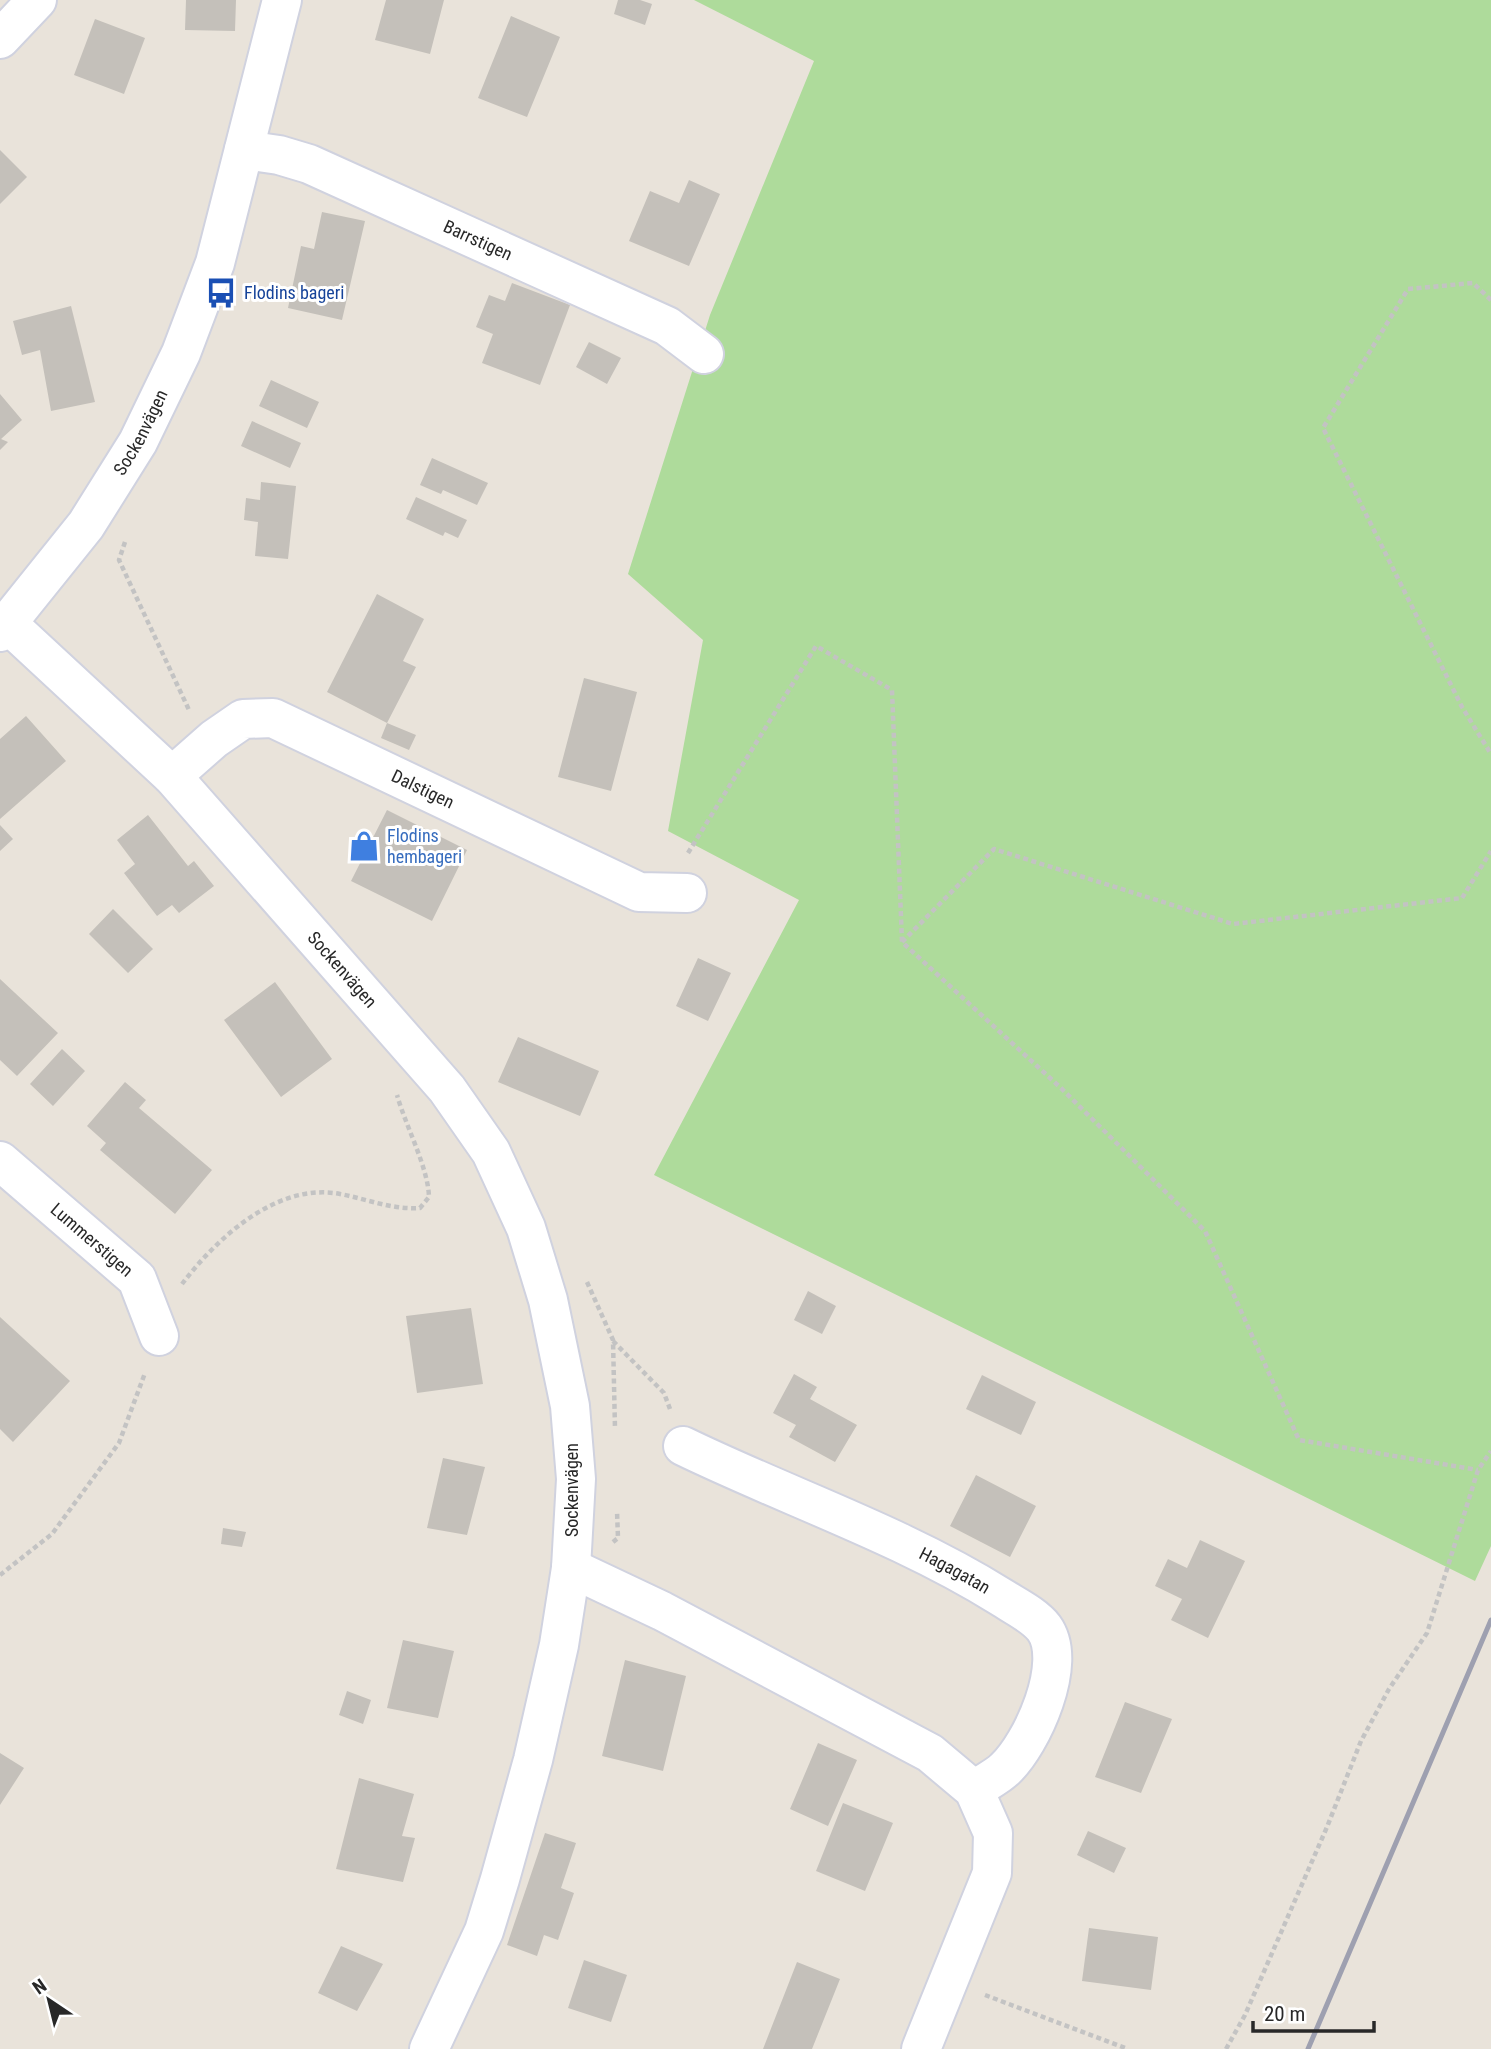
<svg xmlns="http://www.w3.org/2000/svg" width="1491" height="2049" viewBox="0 0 1491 2049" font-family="'Roboto Condensed',sans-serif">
  <rect width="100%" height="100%" fill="#e9e3da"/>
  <path fill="#aedb9b" d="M694,0H1491V1546L1475,1581L654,1175L799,900L668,831L703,640L628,574L710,315L814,61Z"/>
  <path fill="#c4c0ba" d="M186,0H236L235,31L185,30Z
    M386,0H444L430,54L375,40Z
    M618,0H640L652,4L645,25L614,14Z
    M511,16L560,37L527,117L478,98Z
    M95,19L145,38L124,94L74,75Z
    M0,150L27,177L0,204Z
    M689,180L720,194L689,266L629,241L650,191L679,203Z
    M322,212L365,221L342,320L288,308L301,246L314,249Z
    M512,283L570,305L540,385L482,363L493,334L476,327L489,295L505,301Z
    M71,306L95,402L51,411L40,350L22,355L13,321Z
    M589,342L621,358L607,384L576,367Z
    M271,380L319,402L307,428L259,406Z
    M0,394L22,420L1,439L8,442L0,450Z
    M252,421L301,443L290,468L241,446Z
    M432,458L488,483L477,505L443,490L441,494L420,485Z
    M261,482L296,486L288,559L255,556L258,522L244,520L246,498L260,500Z
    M416,497L467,520L458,538L445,532L443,536L406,519Z
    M377,594L424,619L403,661L416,667L387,723L327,692Z
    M584,678L637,692L611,791L558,777Z
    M26,716L66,761L0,819V739Z
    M387,723L416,735L409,750L381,738Z
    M387,810L467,850L432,921L351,881Z
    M148,815L188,866L194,861L214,886L179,913L172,905L157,916L124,873L135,864L117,840Z
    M0,825L13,839L0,851Z
    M113,909L153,949L128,973L89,934Z
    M698,958L731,973L708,1021L676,1006Z
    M0,979L58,1033L17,1076L0,1060Z
    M275,982L332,1059L281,1097L224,1020Z
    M518,1037L599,1071L580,1116L498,1082Z
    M62,1049L85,1071L53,1106L30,1084Z
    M125,1082L146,1100L139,1108L212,1170L175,1214L100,1150L106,1143L87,1126Z
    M808,1291L836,1306L822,1334L794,1320Z
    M471,1308L483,1384L417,1393L406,1316Z
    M0,1317L70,1381L13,1442L0,1429Z
    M794,1374L817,1387L810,1399L857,1425L835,1462L789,1437L796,1425L773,1413Z
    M982,1375L1036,1402L1021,1435L966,1409Z
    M443,1458L485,1467L467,1535L427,1528Z
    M976,1475L1036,1506L1010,1557L950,1526Z
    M223,1528L246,1532L242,1547L221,1544Z
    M1200,1540L1245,1561L1208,1638L1171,1620L1182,1599L1155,1586L1168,1559L1187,1568Z
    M403,1640L454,1651L438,1718L387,1708Z
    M625,1660L686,1676L663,1771L602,1756Z
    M347,1691L371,1700L363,1724L339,1715Z
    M1125,1702L1172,1719L1141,1793L1095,1777Z
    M818,1743L857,1760L828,1826L790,1809Z
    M0,1753L24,1768L0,1805Z
    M359,1778L414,1794L402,1836L415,1838L403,1882L336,1869Z
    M843,1803L893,1823L865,1891L816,1871Z
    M1088,1831L1126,1848L1114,1873L1077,1855Z
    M545,1833L576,1843L561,1888L574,1893L558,1940L544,1935L537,1956L507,1945Z
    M1089,1928L1158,1937L1151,1990L1082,1981Z
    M341,1946L383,1964L357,2011L318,1993Z
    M584,1960L627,1975L611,2022L568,2008Z
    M797,1962L840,1979L812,2049H763Z"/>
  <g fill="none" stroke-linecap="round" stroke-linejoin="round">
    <g stroke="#d0d2df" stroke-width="42">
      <g id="minor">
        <path d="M0,39L37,0"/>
        <path id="s1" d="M244,150L279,155L309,164L667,326L704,354"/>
        <path id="s2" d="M9,625L172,776L447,1089L491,1152L526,1228L548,1300L570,1406L576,1479L571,1568L559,1645L533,1760L500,1879L484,1931L429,2049"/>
        <path id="s3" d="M0,632L86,525L138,442L181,353L215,263L282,0"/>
        <path id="s4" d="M172,776L214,739L243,719L273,718L639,892L687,893"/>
        <path id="s5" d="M0,1161L137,1279L159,1336"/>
        <path id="s6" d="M683,1446C788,1497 902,1535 1001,1597C1015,1606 1034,1615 1044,1628C1069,1662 1032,1744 1005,1769C997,1777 984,1783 974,1790"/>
        <path d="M571,1568L662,1611L930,1753L974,1790L993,1833L992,1873L921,2049"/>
      </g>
    </g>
    <path stroke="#c3c3c3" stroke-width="4.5" stroke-dasharray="5 3.5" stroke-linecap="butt" d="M1491,300L1473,283L1408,289L1323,428L1462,707L1491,754
      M125,542L119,560L189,710
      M688,853L816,646L892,690L902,942L1062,1089L1205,1231L1299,1440L1478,1470
      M902,942L994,849L1233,924L1462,898L1491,851
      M587,1282L613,1340L615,1429
      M182,1284C217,1238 277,1182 340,1194C367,1199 392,1210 420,1208L429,1197C428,1167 406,1127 397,1095
      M613,1341L664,1393L670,1409
      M613,1542L618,1538L617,1511
      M0,1575L52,1534L119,1443L145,1373
      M985,1995L1128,2049
      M1226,2049L1245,2015L1327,1827L1361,1741L1389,1689L1427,1633L1478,1470L1491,1451"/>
    <use href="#minor" stroke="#fff" stroke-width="38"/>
    <path stroke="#9ea0b0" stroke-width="5" d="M1308,2049L1491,1620"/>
  </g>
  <defs>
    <g id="bus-bare" transform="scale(2.415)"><path d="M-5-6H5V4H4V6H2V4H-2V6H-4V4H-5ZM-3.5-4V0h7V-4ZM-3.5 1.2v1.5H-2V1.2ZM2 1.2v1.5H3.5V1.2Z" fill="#1a4fb4" stroke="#fff" stroke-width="2.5" paint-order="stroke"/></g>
    <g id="shop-bare" transform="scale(2.415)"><path d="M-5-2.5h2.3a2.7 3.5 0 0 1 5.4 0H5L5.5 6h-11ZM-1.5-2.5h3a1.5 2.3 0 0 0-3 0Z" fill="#3f7fe0" stroke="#fff" stroke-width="2.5" paint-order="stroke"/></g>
  </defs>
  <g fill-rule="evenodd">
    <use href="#bus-bare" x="221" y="293"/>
    <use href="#shop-bare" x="364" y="846"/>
  </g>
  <g text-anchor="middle" stroke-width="6" stroke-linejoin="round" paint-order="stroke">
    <g font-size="18" fill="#282828" stroke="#fff">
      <text dy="6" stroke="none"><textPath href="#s1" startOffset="252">Barrstigen</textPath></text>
      <text dy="6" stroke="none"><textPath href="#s3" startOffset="245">Sockenvägen</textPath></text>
      <text dy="6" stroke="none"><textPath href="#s4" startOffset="287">Dalstigen</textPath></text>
      <text dy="6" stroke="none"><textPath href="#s2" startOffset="480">Sockenvägen</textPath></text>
      <text dy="6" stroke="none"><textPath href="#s5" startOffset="121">Lummerstigen</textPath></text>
      <text transform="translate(572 1490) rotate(-90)" y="6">Sockenvägen</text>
      <text dy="6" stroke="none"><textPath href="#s6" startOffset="299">Hagagatan</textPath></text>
    </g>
    <g font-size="18" fill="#164399" stroke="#fff" text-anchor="start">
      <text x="244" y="299">Flodins bageri</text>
    </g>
    <g font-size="18" fill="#366cbe" stroke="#fff" text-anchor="start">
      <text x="387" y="842">Flodins<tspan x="387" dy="21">hembageri</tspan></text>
    </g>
  </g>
  <g transform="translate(49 2000) rotate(325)" stroke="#ffffff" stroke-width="5" paint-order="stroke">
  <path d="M0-5L12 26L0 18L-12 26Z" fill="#282828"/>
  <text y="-10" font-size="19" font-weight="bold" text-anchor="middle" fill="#282828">N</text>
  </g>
  <path d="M1253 2021v10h121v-10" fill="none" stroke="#282828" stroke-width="3.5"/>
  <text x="1264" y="2021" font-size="21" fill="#282828" stroke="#ffffff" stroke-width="5" paint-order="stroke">20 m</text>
</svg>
